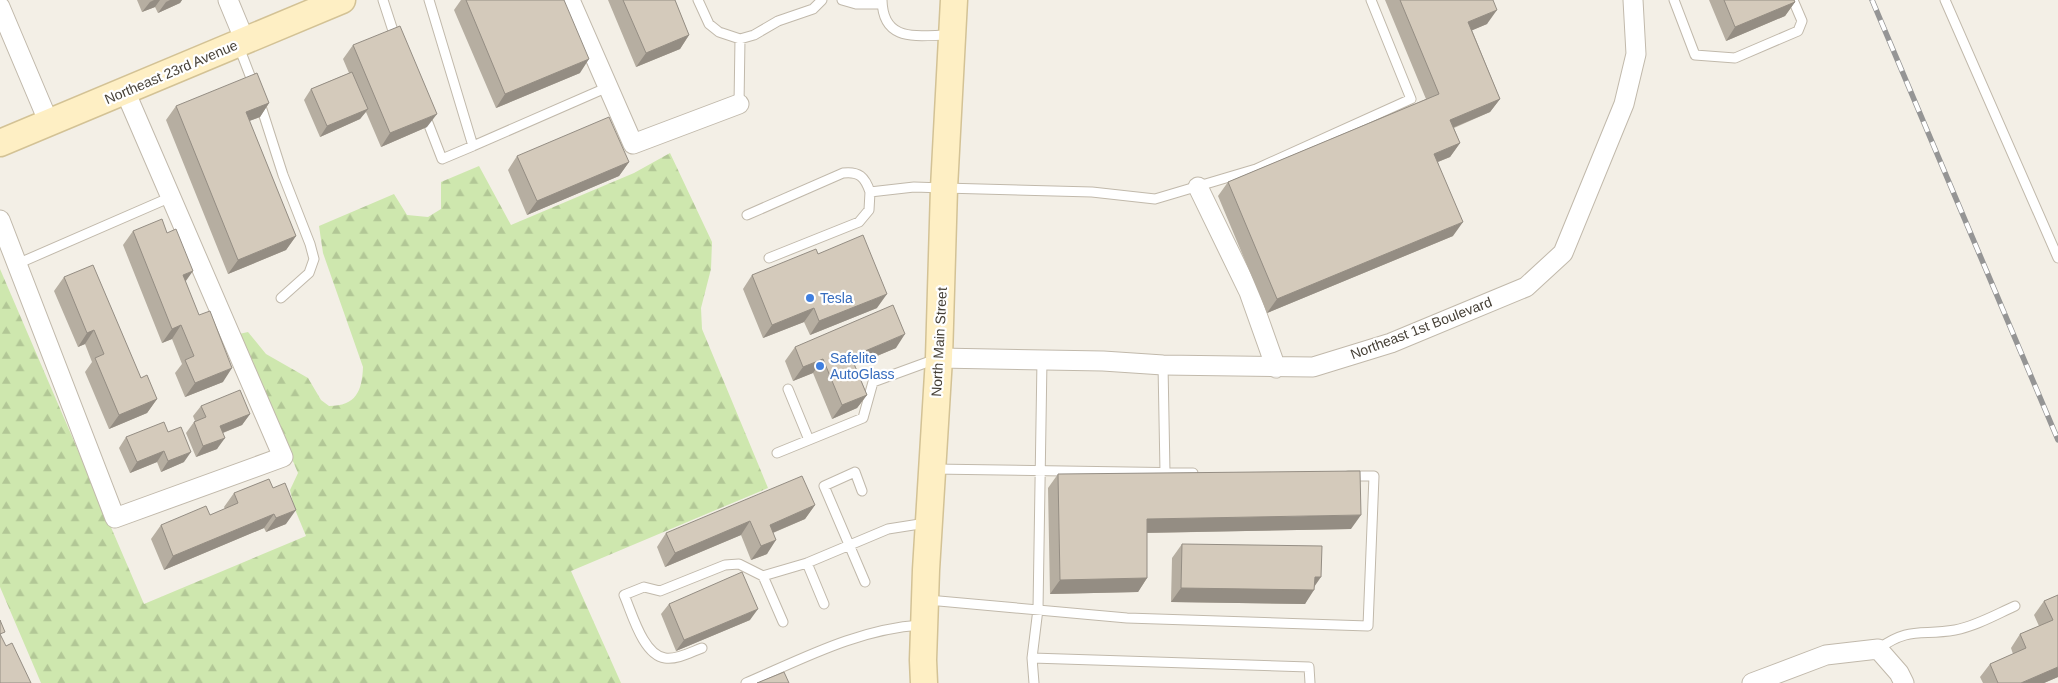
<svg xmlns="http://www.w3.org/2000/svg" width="2058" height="683" viewBox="0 0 2058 683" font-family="Arial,sans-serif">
  <defs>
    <pattern id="forest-firs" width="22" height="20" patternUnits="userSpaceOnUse" patternTransform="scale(1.25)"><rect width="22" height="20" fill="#cee7ae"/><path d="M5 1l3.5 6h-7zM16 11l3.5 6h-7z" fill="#b2c796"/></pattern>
  </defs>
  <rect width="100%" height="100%" fill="#f3efe6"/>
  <path fill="url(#forest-firs)" d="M670,153L712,242L711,269L701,308L702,329L768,488L571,571L621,683H41L0,587V269L144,604L306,536L294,507L290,490L298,473L239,334L248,332L266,354L308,378L321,400L329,406C356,406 362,391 363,367L323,253L319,226L394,194L407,215L428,217L441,209V182L479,166L511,225L634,173Z"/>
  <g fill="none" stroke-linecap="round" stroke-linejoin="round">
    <g stroke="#c1b9ab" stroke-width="11">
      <path id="lane" d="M383,0L396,40
        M698,0L709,24L719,32L740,39L754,35L778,21L813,9L822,0
        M842,0L856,4H882
        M882,0C883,44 919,35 949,35
        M1674,0L1695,55L1735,58L1798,31L1802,21L1793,0
        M1945,0L2058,258
        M239,47L254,86
        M259,100L283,175L310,244L314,259L309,273L281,298
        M739,104L740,39
        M425,115L442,159L473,146L429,0
        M473,146L608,87
        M747,215L843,173C859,171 865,177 870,192
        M769,258L859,222L869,210L870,192L914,187L944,188L1092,192L1155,199L1256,169L1411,99L1371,0
        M17,264L171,197
        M1163,365L1165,472
        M788,389L809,440
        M777,453L863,418L873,382L936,359
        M933,469L1193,473
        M862,491L855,472L824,486L865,582
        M807,563L824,604
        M928,600L1127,618L1368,626L1374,476H1348
        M783,622L763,576L807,563L888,529L926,523
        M702,648C691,652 677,660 665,658C643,655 632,613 624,595L644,587L660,591L725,565L739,564L763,576
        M1878,649C1910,626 1921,636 1955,630C1976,626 1995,615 2015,606
        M1032,658L1038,609L1042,360
        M746,683C804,658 858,629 921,625
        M1034,683L1032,658L1309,667L1310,683"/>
    </g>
    <g stroke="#c1b9ab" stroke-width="21">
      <path id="street" d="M228,0L245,41
        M570,0L633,144L739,104
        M0,7L49,123
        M1198,187L1249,292L1276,368
        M0,220L115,518L283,457L125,91
        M939,358L1103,361L1163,365L1313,367L1391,343L1526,287L1563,253L1624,104L1636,54L1633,0
        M1752,683L1826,655L1878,649L1899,673L1904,683"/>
    </g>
    <g stroke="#d3c295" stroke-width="29">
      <path id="secondary" d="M0,143L342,0
        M924,683L923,660L926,570L939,358L944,188L954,0"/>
    </g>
    <use href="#lane" stroke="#fff" stroke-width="9"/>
    <use href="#street" stroke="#fff" stroke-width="19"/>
    <use href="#secondary" stroke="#feefc4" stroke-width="26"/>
    <g stroke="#959595" stroke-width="5.5">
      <path id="rail" d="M1872,0L2058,440"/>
    </g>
    <use href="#rail" stroke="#fff" stroke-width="4" stroke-dasharray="11" stroke-linecap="butt"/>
  </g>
  <path fill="#b6aea1" d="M137,0H182L180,3L158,13L155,7L142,12Z
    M461,0H564L580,73L496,108L454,10Z
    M608,0H675L689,35L680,49L636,67Z
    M1385,0H1493L1487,24L1472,30L1500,99L1490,112L1454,128L1460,143L1450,157L1438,162L1453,236L1267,313L1218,196L1228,182L1426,99Z
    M1709,0H1794L1795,2L1785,16L1726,41Z
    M353,45L427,127L381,147L366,112L360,119L320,137L304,100L311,89L349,73L343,59Z
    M269,103L260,117L249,121L296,236L286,250L228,274L166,120L176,106Z
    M517,156L629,162L619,176L527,215L508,170Z
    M133,231L167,233L223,382L185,397L175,373L182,364L172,339L162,343L123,245Z
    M818,254L877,308L810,335L804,322L763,338L743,289L752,275Z
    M64,277L157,399L147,413L109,429L85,372L92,362L85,344L78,347L54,291Z
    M795,347L896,348L855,365L867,395L857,408L832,419L813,373L793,381L785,361Z
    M201,406L250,414L242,425L223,433L217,449L196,457L186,433L194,422L195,421L193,416Z
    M168,432L184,462L161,472L157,462L130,473L119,448L126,437Z
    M1058,474L1351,529L1147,533V578L1138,592L1050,594L1048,488Z
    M269,479L286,524L266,532L264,528L164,570L151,539L161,525L210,515L225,509L224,507L234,493Z
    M815,505L805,519L773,533L767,554L751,560L741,535L665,567L657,547L666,533Z
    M1182,544L1314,587L1305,604L1171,602L1172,558Z
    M2058,595V677L2044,683H1983L1980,677L1990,664L2013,654L2011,648L2020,634L2039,626L2034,615L2044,601Z
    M669,604L750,620L676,651L661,614Z"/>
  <path fill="#948d83" d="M154,0H160L155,7L142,12L150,2Z
    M170,0H182L180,3L158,13L166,2Z
    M1795,2L1785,16L1726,41L1735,27Z
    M1497,10L1487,24L1459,36L1468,22Z
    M689,35L680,49L636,67L646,53Z
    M589,59L580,73L496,108L505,94Z
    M1500,99L1490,112L1440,133L1450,120Z
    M269,103L260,117L236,126L246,112Z
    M368,109L360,119L320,137L327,126Z
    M437,114L427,127L381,147L390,133Z
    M1460,143L1450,157L1425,167L1434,154Z
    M629,162L619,176L527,215L537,201Z
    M1463,222L1453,236L1267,313L1277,299Z
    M296,236L286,250L228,274L238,260Z
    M193,271L183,285V275Z
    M887,294L877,308L810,335L819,321Z
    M814,308L804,322L763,338L772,325Z
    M181,325L172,339L162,343L172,329Z
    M94,330L85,344L78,347L87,333Z
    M905,334L896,348L841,371L851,357Z
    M823,359L813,373L793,381L803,367Z
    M232,368L223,382L185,397L195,383Z
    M867,395L857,408L832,419L842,405Z
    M157,399L147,413L109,429L119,415Z
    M250,414L242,425L212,437L220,426Z
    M225,438L217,449L196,457L203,446Z
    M164,451L157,462L130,473L137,462Z
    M191,452L184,462L161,472L168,461Z
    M815,505L805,519L760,538L770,525Z
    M296,510L286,524L266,532L276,518Z
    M274,514L264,528L164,570L173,556Z
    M1361,515L1351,529L1137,533L1147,519Z
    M750,521L741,535L665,567L675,553Z
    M776,540L767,554L751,560L761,546Z
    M1315,577H1321L1312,590H1314L1305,604L1171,602L1181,588Z
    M1147,578L1138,592L1050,594L1060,580Z
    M758,609L750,620L676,651L684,640Z
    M2058,667V677L2044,683H2021Z"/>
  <path fill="#d4cabb" stroke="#948d83" d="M466,0H564L589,59L505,94Z
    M623,0H675L689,35L646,53Z
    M1400,0H1493L1497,10L1468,22L1500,99L1450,120L1460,143L1434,154L1463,222L1277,299L1228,182L1439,94Z
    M1724,0H1794L1795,2L1735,27Z
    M400,26L437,114L390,133L353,45Z
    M352,72L368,109L327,126L311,89Z
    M257,73L269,103L246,112L296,236L238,260L176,106Z
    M609,117L629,162L537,201L517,156Z
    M162,219L167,233L176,229L193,271L183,275L199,315L210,311L232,368L195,383L185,360L194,356L181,325L172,329L133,231Z
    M863,235L887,294L819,321L814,308L772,325L752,275L816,249L818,254Z
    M93,265L141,378L147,375L157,399L119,415L95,358L104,354L94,330L87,333L64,277Z
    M893,305L905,334L851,357L867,395L842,405L823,359L803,367L795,347Z
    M240,390L250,414L220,426L225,438L203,446L194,422L206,417L201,406Z
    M164,422L168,432L181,427L191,452L168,461L164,451L137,462L126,437Z
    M1360,471L1361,515L1147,519V578L1060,580L1058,474Z
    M802,476L815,505L770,525L776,540L761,546L750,521L675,553L666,533Z
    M269,479L273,488L285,483L296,510L276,518L274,514L173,556L161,525L206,506L210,515L238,503L234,493Z
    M1182,544L1322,546L1321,577H1315L1314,590L1181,588Z
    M742,572L758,609L684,640L669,604Z
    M2058,595V667L2021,683H1998L1990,664L2026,648L2020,634L2053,620L2044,601Z
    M0,620L5,632L0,634L6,646L12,643L31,683H0Z
    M784,672L789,683H757Z"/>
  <g fill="#3f7fe0" stroke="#fff" stroke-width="2">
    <circle cx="810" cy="298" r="5"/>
    <circle cx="820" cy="366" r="5"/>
  </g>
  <g text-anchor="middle" stroke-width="4.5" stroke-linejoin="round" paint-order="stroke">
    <g font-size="14" fill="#453f35" stroke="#fff">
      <text transform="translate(171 72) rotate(-23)" y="5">Northeast 23rd Avenue</text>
      <text transform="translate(1421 328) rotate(-21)" y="5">Northeast 1st Boulevard</text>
      <text transform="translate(939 342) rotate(-87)" y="5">North Main Street</text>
    </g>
    <g font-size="14" fill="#366cbe" stroke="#fff" text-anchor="start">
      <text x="820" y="303">Tesla</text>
      <text x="830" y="363">Safelite<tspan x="830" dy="16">AutoGlass</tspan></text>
    </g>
  </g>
</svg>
